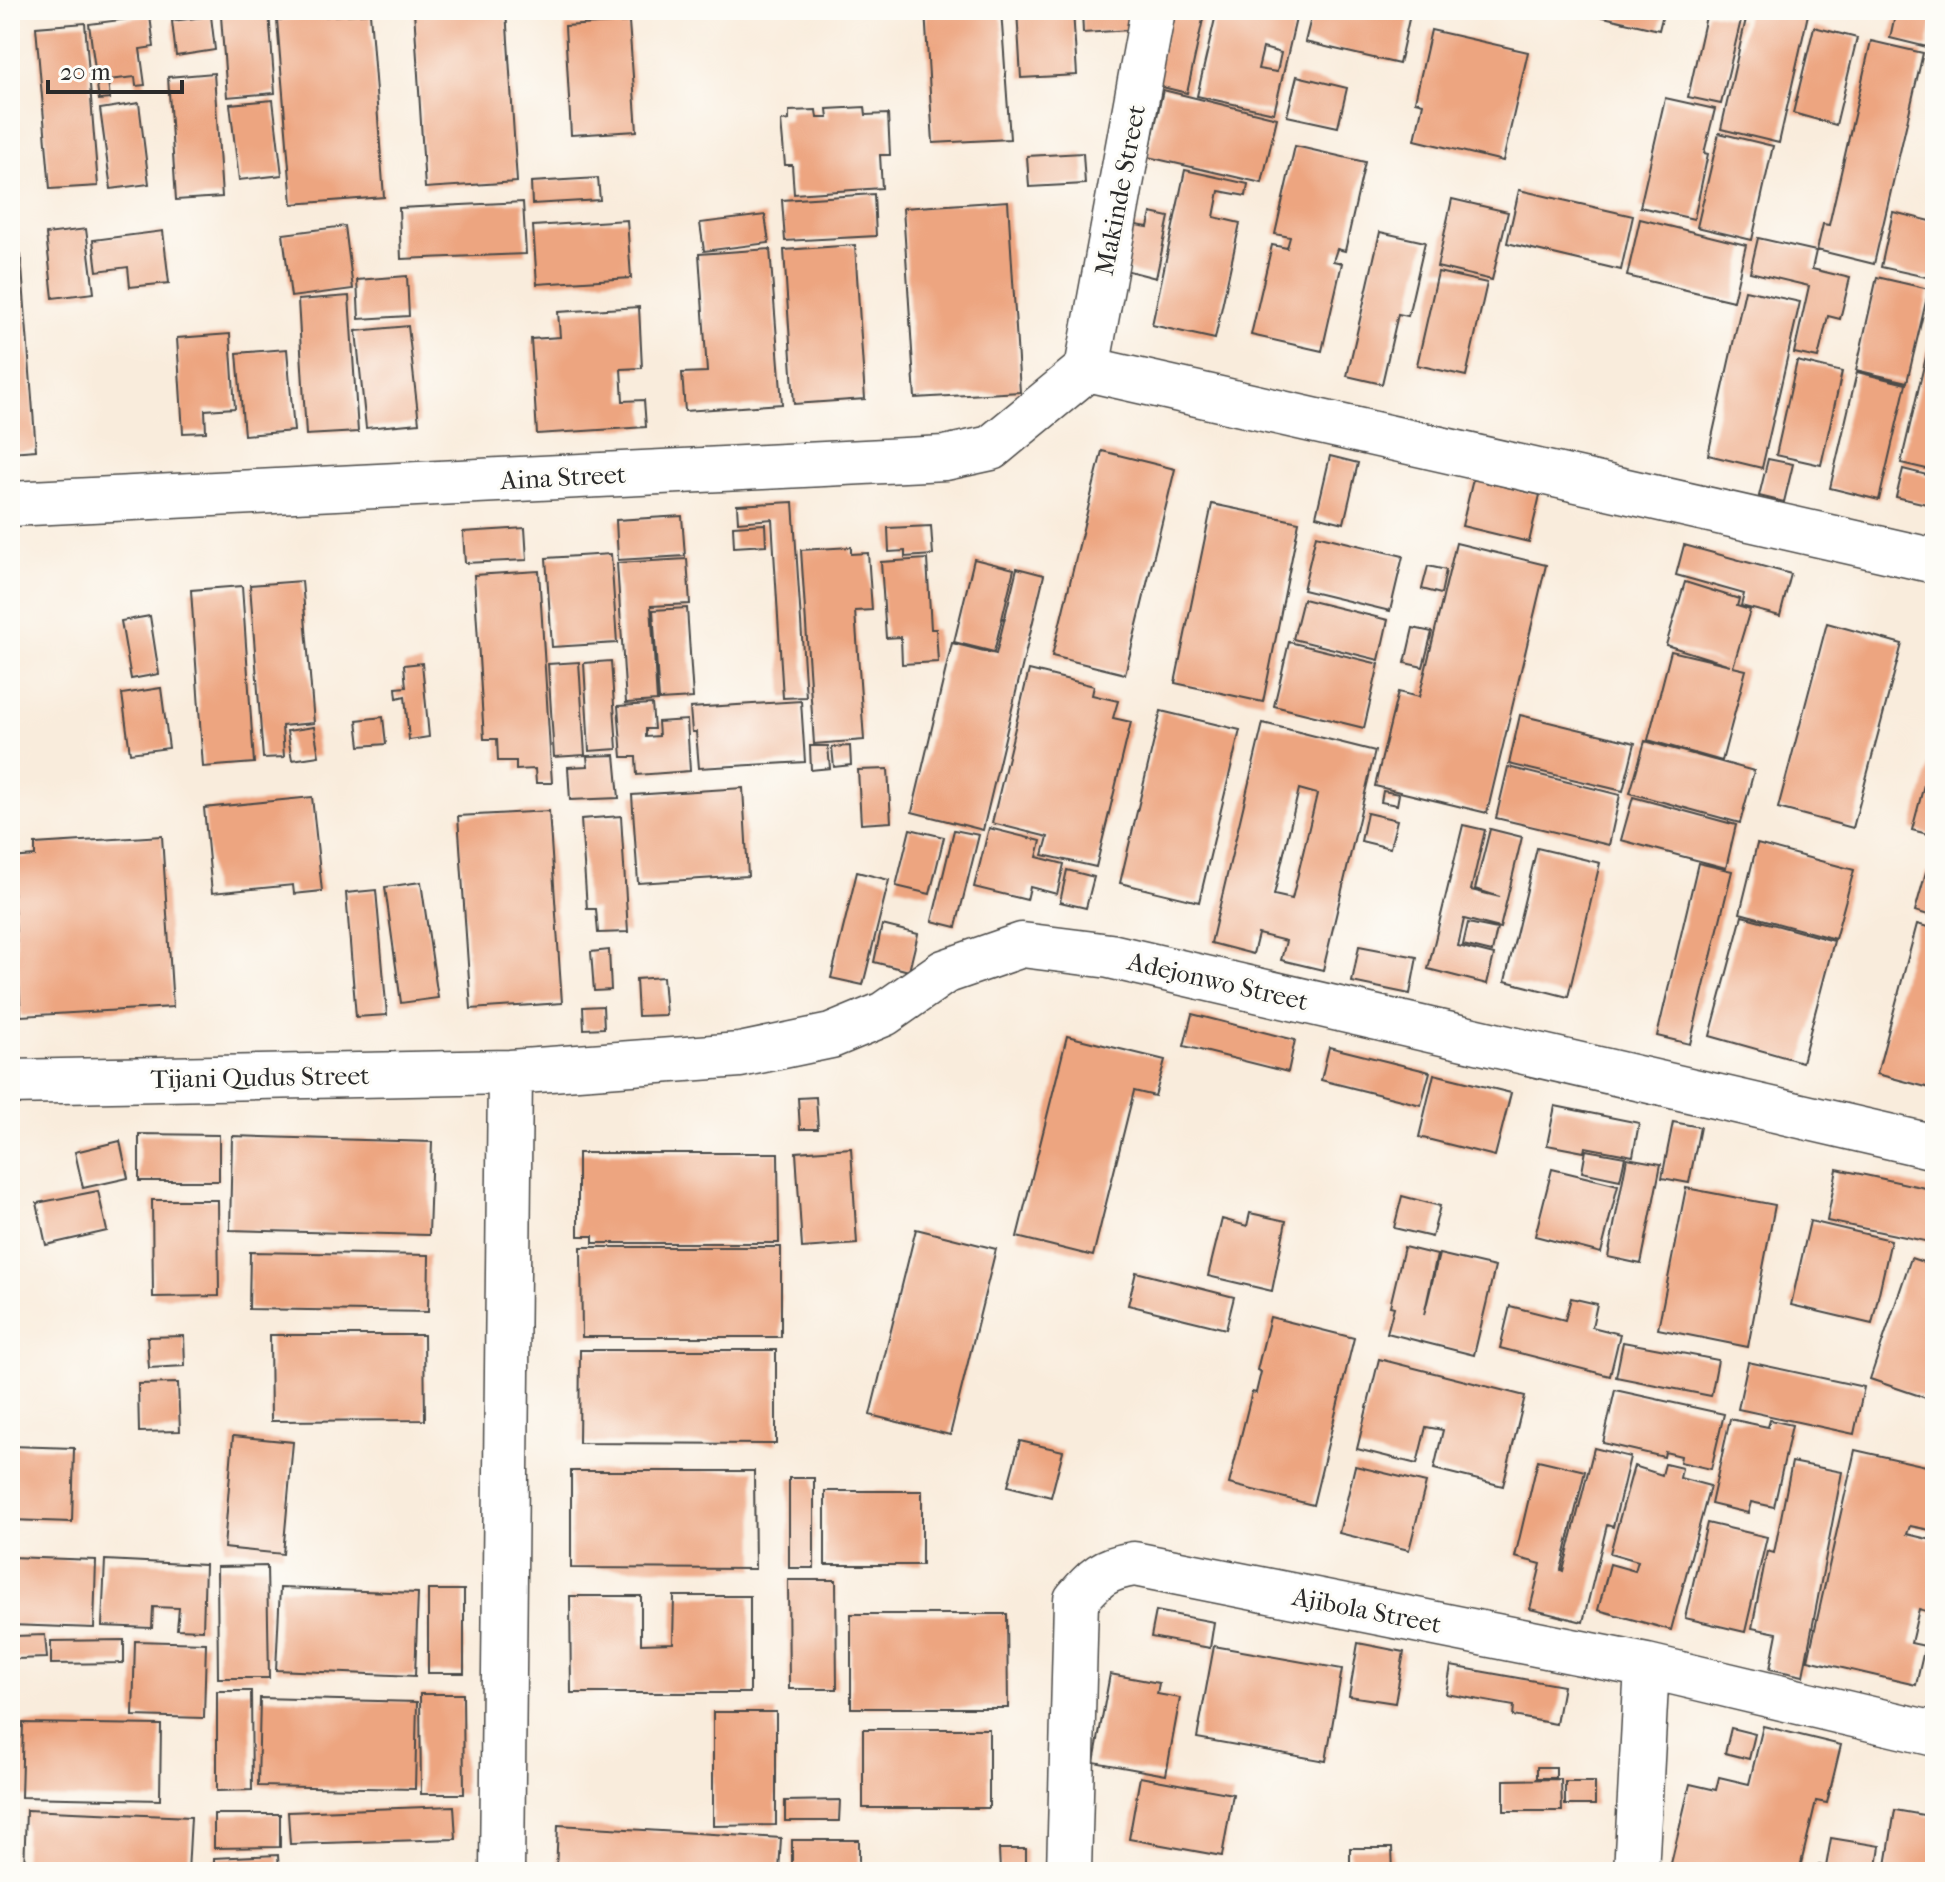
<svg xmlns="http://www.w3.org/2000/svg" width="1945" height="1882" viewBox="0 0 1945 1882" font-family="'IM FELL French Canon',serif">
  <rect width="100%" height="100%" fill="#fdfcf7"/>
  <filter id="ink" filterUnits="userSpaceOnUse"><feTurbulence type="fractalNoise" baseFrequency=".0125" numOctaves="2"/><feDisplacementMap in="SourceGraphic" scale="16" xChannelSelector="R" yChannelSelector="G"/><feConvolveMatrix kernelMatrix="1 2 1 2 8 2 1 2 1" color-interpolation-filters="sRGB"/></filter>
  <filter id="wash" filterUnits="userSpaceOnUse"><feTurbulence type="fractalNoise" baseFrequency=".006" numOctaves="4" result="noise"/><feDisplacementMap in="SourceGraphic" scale="32" xChannelSelector="R" yChannelSelector="G"/><feGaussianBlur stdDeviation="1.8" result="paint"/><feColorMatrix in="noise" values="0 0 0 0 0 0 0 0 0 0 0 0 0 0 0 0 0 1.4 0 .05"/><feComposite in="paint" operator="in"/></filter>
  <g filter="url(#wash)">
    <rect width="100%" height="100%" fill="#f9ecdc"/>
    <g id="blocks">
      <path fill="#eda580" fill-rule="evenodd" d="M414,10H506L517,182L425,188Z
        M925,10H1001L1010,139L933,143Z
        M1017,10H1073L1077,75L1021,78Z
        M1082,10H1129L1130,30L1083,33Z
        M1171,10H1205L1187,93L1154,85Z
        M1217,10H1298L1274,113L1197,96ZM1263,48L1281,53L1277,72L1258,69Z
        M1313,10H1411L1399,64L1305,42Z
        M1596,10H1664L1659,30L1595,15Z
        M1748,10H1809L1779,143L1721,129Z
        M1896,10L1933,19L1927,47L1890,38Z
        M269,12L275,93L227,97L221,16Z
        M1707,12L1741,20L1721,104L1688,97Z
        M370,13L384,197L292,204L277,20Z
        M150,16L154,47L140,49L145,85L136,86L135,77L108,80L110,99L99,100L89,24Z
        M211,16L215,50L176,56L172,21Z
        M629,22L637,131L571,135L565,26Z
        M85,23L98,186L50,189L36,27Z
        M1814,27L1857,38L1836,125L1793,113Z
        M1431,30L1528,52L1503,161L1415,140L1423,103L1415,101Z
        M1871,41L1923,53L1874,264L1817,250L1823,224L1829,225Z
        M214,73L222,197L176,200L168,77Z
        M1297,76L1347,88L1338,127L1287,116Z
        M10,87H12L19,172H10Z
        M1163,90L1277,118L1262,183L1148,157Z
        M1665,98L1715,109L1704,153L1708,154L1694,219L1640,207Z
        M273,100L282,175L239,180L230,104Z
        M139,103L149,184L111,189L100,109Z
        M865,107L866,115L888,114L890,155H880L882,188L794,194L792,165H785L781,121L789,120V111L816,110L817,118H828L827,109Z
        M1719,133L1773,146L1752,240L1697,227Z
        M1295,146L1365,162L1345,251L1337,249L1333,261L1342,263L1322,351L1251,335L1272,245L1287,248L1290,237L1275,234Z
        M1083,153L1085,184L1029,187L1027,156Z
        M1185,170L1248,184L1246,196L1219,191L1214,217L1240,223L1215,339L1152,325Z
        M598,178L600,200L532,204L531,182Z
        M1519,190L1633,216L1621,270L1507,243Z
        M874,194L876,236L785,241L782,200Z
        M1452,199L1508,212L1492,280L1437,267Z
        M1008,201L1020,392L915,398L903,208Z
        M523,202L526,254L401,259L399,208Z
        M1893,212L1935,222V279L1881,267Z
        M1151,213L1169,217L1156,278L1121,269L1130,224L1148,227Z
        M765,215L769,243L704,251L700,223Z
        M1640,219L1746,245L1733,301L1627,276Z
        M627,220L631,278L537,284L533,226Z
        M345,226L353,289L291,297L283,234Z
        M86,229L94,293L53,298L46,234Z
        M163,231L169,283L130,287L128,267L97,271L93,240Z
        M1380,232L1425,242L1408,316L1398,314L1382,384L1347,376Z
        M1758,238L1816,251L1812,269L1850,278L1840,319L1828,316L1818,358L1794,353L1809,286L1750,272Z
        M855,245L865,399L794,404L784,250Z
        M770,249L782,404L685,411L682,373L707,372L699,254Z
        M21,255L36,450L10,452V256Z
        M1438,272L1487,283L1466,376L1417,365Z
        M407,276L409,316L359,319L357,280Z
        M1877,277L1929,289L1907,382L1856,370Z
        M1745,290L1800,302L1762,468L1708,455Z
        M349,296L358,432L306,435L298,300Z
        M639,307L642,368L621,369L623,401L644,400L646,427L537,434L531,339L560,337L558,312Z
        M1934,323H1935V471L1901,463Z
        M408,326L419,423L366,428L356,331Z
        M230,334L235,408L205,410L206,432L183,433L177,338Z
        M287,349L294,431L244,435L237,353Z
        M1797,361L1842,372L1821,465L1776,455Z
        M1857,372L1906,384L1879,500L1830,488Z
        M1102,451L1175,469L1125,674L1052,656Z
        M1330,456L1358,463L1344,523L1316,516Z
        M1768,459L1793,464L1784,502L1759,496Z
        M1903,469L1935,477V506L1896,497Z
        M1473,479L1540,495L1529,542L1462,526Z
        M793,502L806,697L783,698L772,519L738,522L737,505Z
        M1212,504L1299,522L1263,702L1175,683Z
        M682,516L685,556L618,560L616,520Z
        M765,524L766,545L734,547L733,526Z
        M931,526L933,555L905,557V551L889,552L888,528Z
        M525,528L527,560L465,563L463,532Z
        M1316,535L1403,556L1390,611L1303,590Z
        M1456,543L1546,565L1487,813L1375,786L1398,692L1419,697Z
        M1684,545L1791,574L1780,616L1741,606L1744,594L1676,575Z
        M851,547V554L868,553L872,610L855,611L864,740L814,744L801,550Z
        M611,554L617,643L552,647L546,558Z
        M687,559L690,604L651,606L657,701L626,703L617,563Z
        M927,559L931,629H936L938,662L902,664L901,637L886,638L881,562Z
        M974,559L1014,569L994,652L954,642Z
        M1428,566L1446,570L1441,594L1422,589Z
        M1017,568L1044,575L983,830L912,812L952,643L996,654Z
        M539,571L552,783H536L535,769L516,770V761H498L497,739H484L474,575Z
        M302,581L314,723L282,726L284,757L263,758L250,585Z
        M1685,582L1739,599L1737,606L1750,610L1733,667L1746,670L1722,761L1648,740L1671,651L1730,665L1666,645Z
        M242,586L254,763L203,767L191,590Z
        M1303,599L1388,620L1379,660L1293,639Z
        M687,608L693,698L659,700L653,610Z
        M150,616L159,674L131,679L121,621Z
        M1827,623L1902,644L1853,828L1778,808Z
        M1413,628L1432,632L1423,667L1405,663Z
        M1289,642L1379,664L1364,728L1274,706Z
        M611,661L617,749L589,751L584,663Z
        M579,662L585,755L554,757L548,664Z
        M422,663L429,737L409,740L405,696L397,698L396,688L406,687L404,665Z
        M1029,670L1094,686L1092,695L1118,701L1113,718L1131,722L1096,867L1043,855L1048,837L992,823Z
        M161,688L169,748L130,753L122,694Z
        M801,701L805,762L699,768L696,732H692L690,708Z
        M652,704L654,729H646V737L659,736L658,722L687,720L690,771L637,775L636,757H622L618,706Z
        M1161,711L1240,730L1199,902L1120,883Z
        M1520,715L1635,743L1623,791L1509,764Z
        M383,717L386,744L360,746L357,720Z
        M1263,723L1375,751L1323,970L1281,960L1286,941L1258,934L1253,954L1211,943ZM1299,789L1317,794L1292,899L1274,895Z
        M314,727L319,756L292,760L287,731Z
        M1645,741L1754,771L1740,823L1630,793Z
        M810,746H828L830,768L811,770Z
        M850,746L851,765L834,767L832,747Z
        M1934,747H1935V836L1912,830Z
        M615,755L619,798L570,800L568,767L588,766L587,756Z
        M1508,767L1620,795L1609,845L1496,818Z
        M888,769L891,822L861,824L858,770Z
        M743,788L748,876L638,883L632,795Z
        M1383,791L1399,794L1397,805L1381,802Z
        M312,797L322,891L294,894L293,885L212,893L204,808Z
        M1633,797L1736,825L1726,868L1621,840Z
        M549,811L562,1003L471,1009L458,816Z
        M1367,813L1397,820L1390,848L1361,841Z
        M621,816L628,932L598,933L596,909H587L581,819Z
        M1463,825L1485,830L1471,890L1500,897L1475,889L1490,829L1522,837L1500,928L1464,919L1458,946L1494,955L1487,984L1428,969Z
        M989,828L1041,841L1037,857L1064,864L1057,894L1030,887L1027,900L974,887Z
        M910,829L944,837L930,894L896,886Z
        M954,830L979,835L956,927L932,921Z
        M162,836L173,1007L21,1016L11,858L35,856V844Z
        M1757,844L1854,870L1835,939L1740,913Z
        M1537,848L1600,863L1568,997L1505,981Z
        M1698,863L1732,871L1690,1044L1657,1036Z
        M1067,870L1094,877L1086,908L1060,902Z
        M857,872L889,880L863,985L831,978Z
        M1926,872L1935,874V917L1915,911Z
        M421,882L438,998L401,1003L385,887Z
        M376,890L387,1015L356,1017L346,893Z
        M1742,916L1834,941L1802,1062L1710,1036Z
        M1468,923L1497,929L1492,952L1463,945Z
        M1917,924L1935,929V1071L1930,1088L1877,1074Z
        M882,925L918,934L909,971L874,962Z
        M1359,946L1417,957L1410,994L1352,982Z
        M609,950L611,990L594,991L591,952Z
        M663,977L666,1015L638,1016L636,979Z
        M603,1006L604,1028L584,1029L583,1007Z
        M1192,1014L1295,1040L1288,1072L1184,1046Z
        M1067,1036L1165,1060L1155,1096L1134,1091L1093,1256L1017,1237Z
        M1329,1047L1430,1072L1421,1105L1321,1080Z
        M1434,1074L1511,1093L1495,1156L1419,1137Z
        M816,1097L818,1129H800L798,1098Z
        M1555,1106L1639,1123L1633,1156L1585,1147L1584,1152L1547,1145Z
        M1673,1122L1700,1127L1689,1183L1662,1178Z
        M139,1134L219,1135V1181H139Z
        M232,1136L432,1142L429,1235L230,1230Z
        M120,1141L128,1178L83,1188L75,1152Z
        M851,1148L857,1244L802,1248L796,1152Z
        M1586,1150L1625,1157L1620,1180L1582,1172Z
        M578,1153H778L779,1243H593V1236H578Z
        M1627,1158L1661,1164L1641,1264L1608,1257Z
        M1552,1169L1618,1185L1601,1253L1535,1236Z
        M1837,1169L1935,1190V1243L1827,1221Z
        M1686,1188L1775,1205L1748,1347L1658,1329Z
        M98,1191L107,1231L46,1245L37,1203Z
        M1402,1196L1440,1206L1432,1237L1394,1228Z
        M152,1200H218L219,1296L153,1297Z
        M1250,1213L1286,1221L1272,1291L1208,1276L1222,1219L1247,1226Z
        M1810,1221L1891,1240L1872,1324L1791,1305Z
        M916,1229L996,1249L950,1435L870,1415Z
        M581,1247H781V1337H582Z
        M1404,1247L1437,1255L1424,1315L1439,1254L1495,1267L1474,1355L1387,1333L1394,1307L1390,1306Z
        M250,1252L429,1255L428,1312L249,1309Z
        M1911,1258L1935,1266V1401L1870,1379Z
        M1136,1272L1234,1297L1226,1329L1128,1305Z
        M1571,1298L1597,1304L1592,1327L1620,1334L1610,1376L1500,1348L1510,1306L1565,1320Z
        M1270,1317L1354,1338L1313,1505L1229,1484L1252,1392L1256,1393L1261,1372L1257,1370Z
        M270,1335H424L425,1420L271,1421Z
        M184,1336L185,1366L149,1368L147,1337Z
        M1623,1342L1718,1360L1711,1396L1616,1377Z
        M580,1350H776V1444L579,1443Z
        M1379,1359L1525,1396L1503,1486L1434,1469L1443,1430L1426,1427L1417,1464L1357,1449Z
        M1748,1362L1864,1387L1854,1434L1738,1409Z
        M178,1383L180,1431L139,1432L138,1384Z
        M1615,1390L1724,1414L1711,1469L1680,1462L1681,1456L1665,1452L1664,1457L1603,1443Z
        M1730,1419L1768,1427L1770,1420L1792,1425L1774,1507L1751,1502L1748,1513L1711,1504Z
        M233,1436L293,1442L283,1554L224,1548Z
        M1020,1441L1063,1451L1051,1497L1008,1486Z
        M10,1446L74,1448L72,1522L10,1520Z
        M1594,1448L1630,1457L1613,1527L1607,1525L1583,1622L1530,1609L1541,1564L1515,1557L1538,1460L1585,1471L1561,1570L1563,1571Z
        M1855,1450L1935,1468V1531L1910,1526L1907,1534L1932,1540L1935,1533V1605L1933,1613L1919,1609L1911,1643L1925,1646L1916,1685L1808,1660Z
        M1792,1462L1842,1472L1803,1676L1770,1669L1777,1633L1752,1628L1767,1551L1774,1553Z
        M1665,1464L1682,1468L1680,1478L1710,1486L1671,1630L1598,1610L1610,1564L1635,1571L1638,1561L1610,1553L1634,1466L1662,1475Z
        M1355,1466L1426,1483L1409,1550L1339,1533Z
        M571,1471H754L755,1569L571,1568Z
        M789,1478H814V1568H789Z
        M825,1491H922V1565H825Z
        M1707,1523L1767,1537L1745,1632L1685,1618Z
        M10,1557L96,1560L94,1628L10,1625Z
        M105,1560L205,1565L203,1630L177,1629L179,1608L153,1607L152,1628L102,1626Z
        M267,1566L269,1678H218L217,1567Z
        M788,1580H836L837,1689H789Z
        M280,1588L418,1593L415,1676L276,1670Z
        M428,1590H464V1673H428Z
        M570,1596H641V1644L673,1643L674,1596H750V1693H571Z
        M1156,1611L1214,1622L1210,1648L1151,1637Z
        M851,1614H1007L1008,1708H851Z
        M45,1635L47,1658L15,1659L14,1636Z
        M124,1640V1663L51,1664V1641Z
        M135,1641L206,1643L204,1718L133,1716Z
        M1358,1643L1404,1652L1395,1703L1349,1696Z
        M1214,1646L1342,1669L1326,1761L1197,1738Z
        M1451,1666L1563,1686L1556,1724L1513,1716L1514,1706L1446,1694Z
        M1110,1674L1159,1683L1157,1694L1180,1698L1166,1775L1094,1762Z
        M217,1691H251L252,1790L217,1791Z
        M420,1694H463L464,1794H421Z
        M260,1698L417,1702L415,1789L258,1786Z
        M713,1712H776V1825L713,1826Z
        M23,1723L161,1725L160,1800L21,1797Z
        M1763,1726L1841,1745L1827,1803L1816,1801L1799,1872H1669L1690,1784L1716,1790L1719,1777L1749,1784Z
        M1731,1728L1755,1734L1749,1759L1725,1753Z
        M863,1729H989V1808H863Z
        M1537,1767H1556V1778H1537Z
        M1140,1777L1233,1794L1222,1856L1129,1839Z
        M1561,1779L1562,1811H1504V1780Z
        M1565,1782H1595V1805H1565Z
        M840,1800L839,1821H785V1801Z
        M454,1806L456,1839L290,1844L288,1812Z
        M26,1810L191,1817L188,1872H24Z
        M1895,1810L1935,1817L1933,1872H1885Z
        M214,1814H280V1847L214,1848Z
        M558,1825L781,1838L779,1872H556Z
        M1831,1838L1880,1846L1876,1872H1818L1819,1865L1826,1867Z
        M792,1840H859V1872H792Z
        M1350,1848H1392L1393,1872H1350Z
        M999,1849H1026V1872H1000Z
        M278,1855L279,1872H214V1858Z"/>
    </g>
  </g>
  <g filter="url(#ink)">
    <use href="#blocks" fill-opacity="0" stroke="#4a4846" stroke-width="2"/>
    <g fill="none" stroke-linecap="round" stroke-linejoin="round">
      <g stroke="#4a4846" stroke-width="47">
        <path id="minor" d="M1087,369L1935,561
          M1087,369L1153,10
          M10,504L945,458L991,448L1087,369
          M10,1082L510,1072L740,1055L831,1036L884,1014L944,972L1022,945L1110,956L1935,1147
          M502,1872L510,1072
          M1069,1872L1076,1600C1096,1577 1103,1569 1134,1564L1647,1666L1935,1734
          M1636,1872L1647,1666"/>
      </g>
      <use href="#minor" stroke="#fff" stroke-width="44"/>
    </g>
  </g>
  <g text-anchor="middle" stroke-width="6" stroke-linejoin="round" paint-order="stroke">
    <g font-size="26" fill="#2b2b2b" stroke="#fdfcf7">
      <text transform="translate(1120 190) rotate(-79)" y="9">Makinde Street</text>
      <text transform="translate(563 477) rotate(-3)" y="9">Aina Street</text>
      <text transform="translate(1218 981) rotate(13)" y="9">Adejonwo Street</text>
      <text transform="translate(260 1077) rotate(-1)" y="9">Tijani Qudus Street</text>
      <text transform="translate(1367 1610) rotate(11)" y="9">Ajibola Street</text>
    </g>
  </g>
  <rect width="1945" height="1882" fill="none" stroke="#fdfcf7" stroke-width="40"/>
  <path d="M48 80v12h134v-12" fill="none" stroke="#2b2b2b" stroke-width="4"/>
  <text x="60" y="80" font-size="24" fill="#2b2b2b" stroke="#fdfcf7" stroke-width="6" paint-order="stroke">20 m</text>
</svg>
